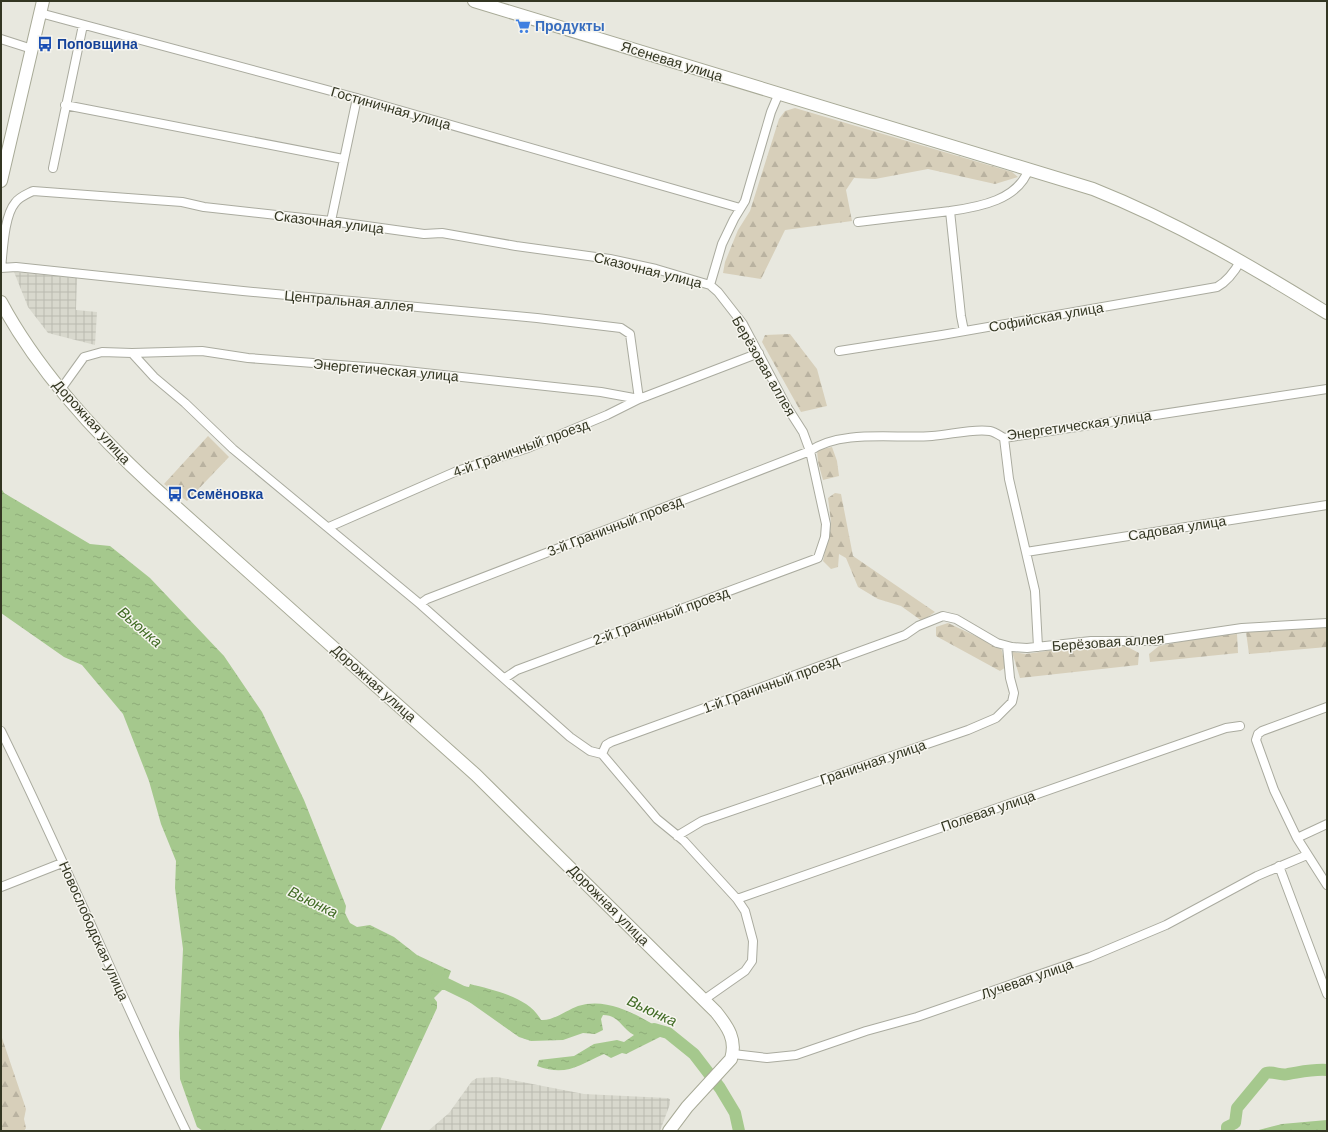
<svg xmlns="http://www.w3.org/2000/svg" width="1328" height="1132" viewBox="0 0 1328 1132" font-family="Arial,sans-serif">
  <defs>
    <pattern id="industrial-grid" width="8" height="8" patternUnits="userSpaceOnUse"><rect width="8" height="8" fill="#d8d8cd"/><path d="M0 4h8M4 0v8" fill="none" stroke="#babab0"/></pattern>
    <pattern id="forest-firs" width="22" height="20" patternUnits="userSpaceOnUse"><rect width="22" height="20" fill="#d7cfba"/><path d="M5 1l3.5 6h-7zM16 11l3.5 6h-7z" fill="#b9b2a0"/></pattern>
    <pattern id="water-ripples" width="26" height="14" patternUnits="userSpaceOnUse"><rect width="26" height="14" fill="#a5c88d"/><path d="M2 4q2-2 4 0t4 0M15 11q2-2 4 0t4 0" fill="none" stroke="#8eac79"/></pattern>
  </defs>
  <rect width="100%" height="100%" fill="#e8e8df"/>
  <path fill="url(#industrial-grid)" d="M14,272L77,278L76,310L97,312L95,345L48,333L28,307Z
    M497,1077L584,1094L667,1098L670,1099V1104L660,1131H428L449,1113L472,1081L477,1078Z"/>
  <path fill="url(#forest-firs)" d="M795,108L1012,172L1018,177L995,184L928,169L875,179L854,178L846,190L852,221L785,230L761,279L723,273L725,262L738,230L750,211L779,119L785,111Z
    M790,334L817,369L827,406L801,412L762,342L765,335Z
    M208,436L229,457L187,501L164,484Z
    M832,447L837,461L839,476L823,480L818,462L817,450Z
    M835,493L841,494L853,556L935,612L922,621L901,606L878,599L858,587L846,558L839,554L838,567L831,569L823,561L831,522L828,498Z
    M948,623L1001,648L1006,667L1000,671L936,636V627Z
    M1327,626V647L1249,654L1246,632Z
    M1237,634L1238,653L1150,662L1149,654L1159,646L1200,638Z
    M1081,646H1126L1139,653L1138,665L1020,678L1012,652L1026,654Z
    M1,1035L26,1109L24,1119L26,1128L24,1131H1Z"/>
  <path fill="url(#water-ripples)" d="M1,488L4,493L90,544L110,546L150,578L224,656L262,712L304,800L346,906L345,913L350,923L357,927L370,925L394,937L417,955L451,971L448,979L452,981L448,990H442L434,998L437,1002V1008L380,1131H203L197,1127L180,1079L179,1033L183,949L175,888L176,861L161,824L149,781L123,714L82,665L64,657L1,613Z
    M470,984C493,990 529,997 541,1020C553,1021 567,1010 578,1006C610,996 642,1018 668,1033L626,1054L622,1053L611,1058L604,1054C578,1065 567,1077 537,1066L539,1060L574,1056L594,1044L617,1040L624,1042L634,1035C621,1028 619,1015 603,1015L601,1019L603,1030L595,1034L583,1033L563,1040L531,1041L519,1037L458,994L462,986L469,987Z
    M1327,1120V1131H1255L1282,1124Z"/>
  <g fill="none" stroke-linecap="round" stroke-linejoin="round">
    <path stroke="#a5c88d" stroke-width="12" d="M436,979L473,997
      M654,1029L668,1033L694,1054L720,1088L735,1113L739,1131
      M1227,1131V1127L1235,1123L1237,1108L1266,1073C1274,1071 1280,1076 1288,1074C1301,1072 1313,1069 1327,1070"/>
    <g stroke="#aaab9f" stroke-width="10">
      <path id="minor" d="M40,13L357,98L740,208
        M1,39L32,49
        M65,105L343,159
        M53,168L83,25
        M331,221L357,98
        M858,222L950,211
        M1,268C3,251 4,216 15,203C19,197 27,194 33,191L182,202L204,207L331,221L424,234L442,233L516,246L610,259L656,269L710,285L718,292L743,324L787,407L803,432L810,451L826,524L825,537L818,558L517,670L505,678
        M1,268L16,267L243,291L537,318L621,328L630,334L639,399L601,392L379,368L248,358L202,351L132,353
        M710,285L722,244L734,219L745,201L771,112L779,93
        M964,331L961,316L950,211C979,207 1019,200 1029,168
        M839,351L942,335L1217,287C1228,281 1235,271 1241,260
        M61,389L84,357L102,352L132,353L154,377L185,403L233,449L420,604L570,737L590,751L602,754
        M1004,438L1009,479L1035,591L1038,647
        M329,527L457,471L528,448L607,415L639,399L759,353
        M1026,552L1327,505
        M420,604L427,599L810,451C841,429 896,439 932,436C949,435 974,428 990,431C995,432 999,435 1004,438L1327,389
        M1327,707L1262,731L1258,734L1256,740L1274,790L1297,838L1327,885
        M1,731C66,863 122,999 186,1131
        M602,754L606,745L611,742L905,635L918,626L943,616L956,619L997,643L1012,647L1027,648L1091,641H1154L1242,628L1327,623
        M602,754L657,819L684,841L737,899L745,911L753,941L752,961L745,971L705,999
        M677,836L702,821L968,730L996,718L1012,702L1014,693L1010,678L1007,646
        M1297,838L1327,824
        M1279,866L1327,994
        M1,887L62,863
        M737,899L1226,728L1240,726
        M733,1054L767,1058L796,1055L866,1031L917,1017L1090,957L1166,925L1257,876L1307,855"/>
    </g>
    <g stroke="#a8aa97" stroke-width="14">
      <path id="secondary" d="M474,1L1093,189C1176,222 1251,266 1327,313
        M1,181L43,1
        M1,302C39,373 97,435 156,489L476,775L716,1012C728,1027 737,1040 731,1059L687,1107L669,1131"/>
    </g>
    <use href="#minor" stroke="#fff" stroke-width="8"/>
    <use href="#secondary" stroke="#fff" stroke-width="12"/>
  </g>
  <defs>
    <g id="supermarket-bare" transform="scale(1.2)"><path d="M-6-5.5h2.5l.6 2H6L4.5 2H-2.5L-4.4-4H-6ZM-1.5 3.2a1.3 1.3 0 1 0 .1 0ZM3 3.2a1.3 1.3 0 1 0 .1 0Z" fill="#3f7fe0" stroke="#f6f5ef" stroke-width="2.5" paint-order="stroke"/></g>
    <g id="bus-bare" transform="scale(1.2)"><path d="M-5-6H5V4H4V6H2V4H-2V6H-4V4H-5ZM-3.5-4V0h7V-4ZM-3.5 1.2v1.5H-2V1.2ZM2 1.2v1.5H3.5V1.2Z" fill="#1a4fb4" stroke="#f6f5ef" stroke-width="2.5" paint-order="stroke"/></g>
  </defs>
  <g fill-rule="evenodd">
    <use href="#supermarket-bare" x="523" y="26"/>
    <use href="#bus-bare" x="45" y="44"/>
    <use href="#bus-bare" x="175" y="494"/>
  </g>
  <g text-anchor="middle" stroke-width="3" stroke-linejoin="round" paint-order="stroke">
    <g font-size="14" font-weight="bold" fill="#366cbe" stroke="#f6f5ef" text-anchor="start">
      <text x="535" y="31">Продукты</text>
    </g>
    <g font-size="14" font-weight="bold" fill="#164399" stroke="#f6f5ef" text-anchor="start">
      <text x="57" y="49">Поповщина</text>
      <text x="187" y="499">Семёновка</text>
    </g>
    <g font-size="14" fill="#333622" stroke="#f6f5ef">
      <text transform="translate(672 61) rotate(17)" y="5">Ясеневая улица</text>
      <text transform="translate(391 108) rotate(16)" y="5">Гостиничная улица</text>
      <text transform="translate(329 222) rotate(7)" y="5">Сказочная улица</text>
      <text transform="translate(648 270) rotate(14)" y="5">Сказочная улица</text>
      <text transform="translate(349 301) rotate(5)" y="5">Центральная аллея</text>
      <text transform="translate(1046 317) rotate(-10)" y="5">Софийская улица</text>
      <text transform="translate(764 366) rotate(60)" y="5">Берёзовая аллея</text>
      <text transform="translate(386 370) rotate(5)" y="5">Энергетическая улица</text>
      <text transform="translate(92 422) rotate(48)" y="5">Дорожная улица</text>
      <text transform="translate(1079 425) rotate(-8)" y="5">Энергетическая улица</text>
      <text transform="translate(521 448) rotate(-20)" y="5">4-й Граничный проезд</text>
      <text transform="translate(615 526) rotate(-21)" y="5">3-й Граничный проезд</text>
      <text transform="translate(1177 528) rotate(-9)" y="5">Садовая улица</text>
      <text transform="translate(661 616) rotate(-20)" y="5">2-й Граничный проезд</text>
      <text transform="translate(1108 642) rotate(-4)" y="5">Берёзовая аллея</text>
      <text transform="translate(374 683) rotate(42)" y="5">Дорожная улица</text>
      <text transform="translate(771 684) rotate(-20)" y="5">1-й Граничный проезд</text>
      <text transform="translate(873 762) rotate(-19)" y="5">Граничная улица</text>
      <text transform="translate(988 811) rotate(-19)" y="5">Полевая улица</text>
      <text transform="translate(609 905) rotate(45)" y="5">Дорожная улица</text>
      <text transform="translate(94 931) rotate(66)" y="5">Новослободская улица</text>
      <text transform="translate(1027 979) rotate(-19)" y="5">Лучевая улица</text>
    </g>
    <g font-size="15" font-style="italic" fill="#406b24" stroke="#f6f5ef">
      <text transform="translate(140 627) rotate(41)" y="5">Вьюнка</text>
      <text transform="translate(313 902) rotate(26)" y="5">Вьюнка</text>
      <text transform="translate(652 1011) rotate(25)" y="5">Вьюнка</text>
    </g>
  </g>
  <rect width="1328" height="1132" fill="none" stroke="#333622" stroke-width="4"/>
</svg>
